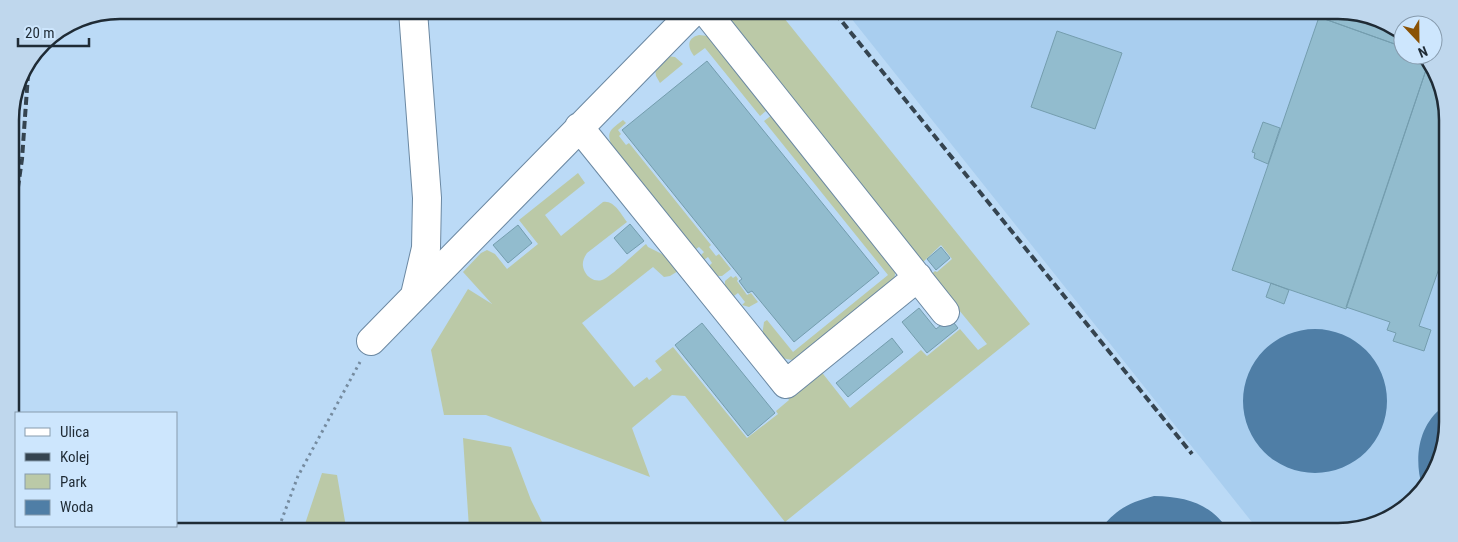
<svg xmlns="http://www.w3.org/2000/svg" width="1458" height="542" viewBox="0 0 1458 542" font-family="'Roboto Condensed',sans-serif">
  <rect width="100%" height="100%" fill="#bbdaf6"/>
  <path fill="#a9ceef" d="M847,13L1373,16L1403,36V55H1424L1447,105L1442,457L1405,509L1345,532L1259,531Z"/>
  <path fill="#bbc9a7" d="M717,13H780L1030,324L785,522L685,396L672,395L632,428L650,477L486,415H444L431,350L468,289L492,304L463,272L481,253L487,250L495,254L507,269L538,244L519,220L578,173L585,183L545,215L561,236L603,202C614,200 621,214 627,222L587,253C583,259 581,265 585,272C588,278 595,282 602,280C611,277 636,252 646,244L648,247L676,261L678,271L670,276L664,277L653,267L582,323L634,387L647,377L649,380L662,370L655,361L673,347L747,438L778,414L776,411L789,400L787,396L820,370L850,408L921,350L927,356L960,329L978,350L987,344L930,275L935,271L937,272L952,259L941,245L921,264Z
    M699,35L708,36L771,107L760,116L705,48L694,56C687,47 687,38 699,35Z
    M666,56L675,57L683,64L660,83L656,76L655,69Z
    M776,112L896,264L894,283L799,360C777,361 773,351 762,336L764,322L767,320L793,352L888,275L764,121Z
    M623,120L626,123L618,130L621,134L619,136L626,145L629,143L711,245L709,247L716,256L719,254L731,269L722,276H718L709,266L712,263L708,257L704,260L701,255L704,252L699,247L696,249L612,146C605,131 612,129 623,120Z
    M731,276L733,278L736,276L738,279L737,281L747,295L751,293L758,302L749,307L742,305L745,302L738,293L734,296L725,286V281Z
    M463,438L511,447L531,500L545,528H469Z
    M322,473L337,475L346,527H304Z"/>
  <path fill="#4f7ea6" d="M1243 401a72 72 0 1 1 144 0a72 72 0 1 1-144 0Z
    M1443,407L1442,457L1422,486C1414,459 1418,425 1443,407Z
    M1154,496C1187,497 1210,503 1229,531H1099C1116,509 1128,503 1154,496Z"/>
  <path fill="#92bcce" stroke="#749dae" d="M637,12H650L642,19Z
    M1319,15L1360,16L1380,23L1381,21L1403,36V47L1319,17Z
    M1367,16H1373L1381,21L1380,23L1366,18Z
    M1319,17L1403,47V55H1424L1428,64L1346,309L1232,270Z
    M1057,31L1122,53L1095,129L1031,107Z
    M707,61L879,273L794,342L752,291L748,293L739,281L742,279L622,130Z
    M1428,64L1447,105L1445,251L1419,326L1431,330L1424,351L1393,341L1396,333L1387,330L1390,322L1346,307Z
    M1263,122L1280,128L1268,164L1254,158L1255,153L1252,152Z
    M630,224L644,241L627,254L614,238Z
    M518,225L532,243L508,263L493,245Z
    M941,247L950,258L936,270L927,259Z
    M1271,283L1289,290L1284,304L1266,297Z
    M919,308L936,329L950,318L958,328L927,353L902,322Z
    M702,323L775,413L748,436L675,345Z
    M892,338L903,352L848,397L836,383Z"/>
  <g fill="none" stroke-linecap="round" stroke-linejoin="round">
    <g stroke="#6b88a2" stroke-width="30">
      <path id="minor" d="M413,11L427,198L426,248L415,295
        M707,13L945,312
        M579,127L786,384L918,277
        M371,341L692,13"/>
    </g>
    <path stroke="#758b9f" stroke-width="3" stroke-dasharray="2.5 4" stroke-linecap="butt" d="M279,527L298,476L360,362"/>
    <use href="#minor" stroke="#fff" stroke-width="28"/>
    <path stroke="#354450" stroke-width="4" stroke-dasharray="8 4" stroke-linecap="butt" d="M835,13L1192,454
      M11,236L22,159L29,61"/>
  </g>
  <path d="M0 0H1458V542H0ZM120 19H1338A101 101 0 0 1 1439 120V422A101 101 0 0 1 1338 523H120A101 101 0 0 1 19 422V120A101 101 0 0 1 120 19Z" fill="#bfd7ed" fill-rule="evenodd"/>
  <path fill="none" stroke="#1f2b35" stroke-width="2.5" d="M120 19H1338A101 101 0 0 1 1439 120V422A101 101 0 0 1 1338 523H120A101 101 0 0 1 19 422V120A101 101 0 0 1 120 19Z"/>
  <rect x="15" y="412" width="162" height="115" fill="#cde6fd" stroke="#879bad"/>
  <rect x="25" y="428" width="25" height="8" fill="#ffffff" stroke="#879bad"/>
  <text x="60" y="437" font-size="15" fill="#1f2b35">Ulica</text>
  <rect x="25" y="453" width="25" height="8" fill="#354450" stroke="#879bad"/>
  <text x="60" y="462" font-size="15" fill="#1f2b35">Kolej</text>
  <rect x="25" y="474" width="25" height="15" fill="#bbc9a7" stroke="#879bad"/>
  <text x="60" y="487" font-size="15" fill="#1f2b35">Park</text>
  <rect x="25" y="500" width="25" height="15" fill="#4f7ea6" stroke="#879bad"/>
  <text x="60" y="512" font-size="15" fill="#1f2b35">Woda</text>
  <g transform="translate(1418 40) rotate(158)"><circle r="24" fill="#cde6fd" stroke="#879bad"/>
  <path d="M0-4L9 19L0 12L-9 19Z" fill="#8a5205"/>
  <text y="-8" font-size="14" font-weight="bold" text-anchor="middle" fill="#1f2b35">N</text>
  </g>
  <path d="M18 38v8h71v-8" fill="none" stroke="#1f2b35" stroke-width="2.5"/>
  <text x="25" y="38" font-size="15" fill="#1f2b35" stroke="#cde6fd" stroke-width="4" paint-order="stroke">20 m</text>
</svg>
